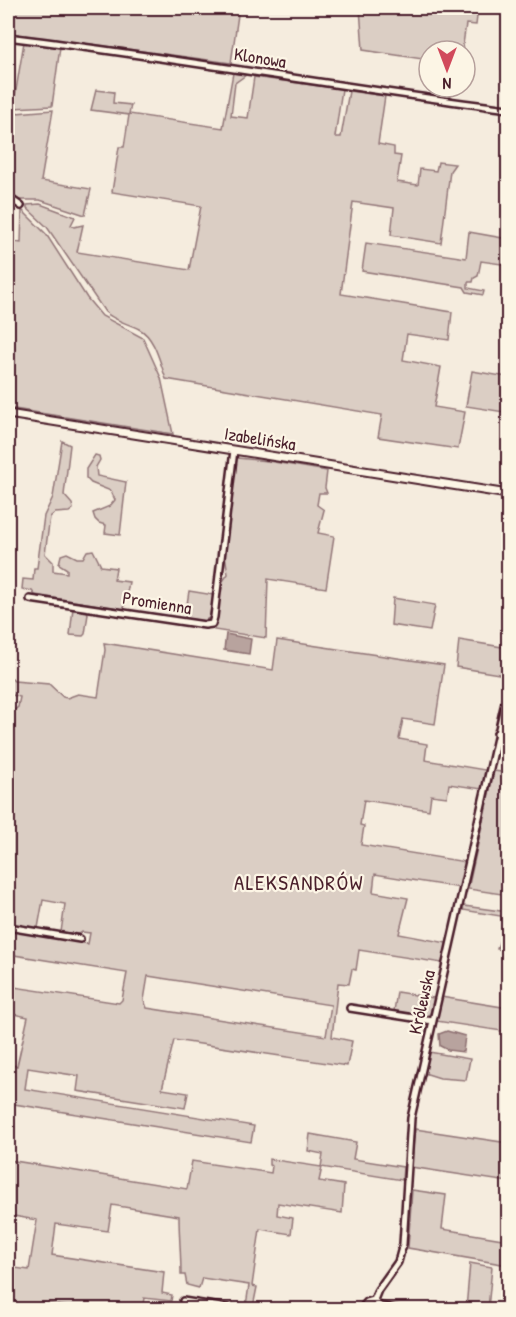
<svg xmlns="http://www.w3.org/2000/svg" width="516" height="1317" viewBox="0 0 516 1317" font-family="'Patrick Hand',sans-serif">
  <rect width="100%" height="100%" fill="#f5ecde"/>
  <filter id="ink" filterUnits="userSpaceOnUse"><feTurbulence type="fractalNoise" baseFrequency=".0167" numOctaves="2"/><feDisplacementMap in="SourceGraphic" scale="12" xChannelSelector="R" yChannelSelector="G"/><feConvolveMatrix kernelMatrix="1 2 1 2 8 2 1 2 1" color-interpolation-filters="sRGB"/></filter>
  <g filter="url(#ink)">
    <path fill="#dbcec4" stroke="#927678" stroke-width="1.5" fill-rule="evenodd" d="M8,8H239L231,63L8,33Z
      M360,8H478L476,25L466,24L462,51H429V60L363,50Z
      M24,42L60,47L52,106L13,108Z
      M233,73L246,75L235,83L231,116L248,118L254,77L342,89L335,137H341L349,91L385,96L378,144L394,147V155L401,156L397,182L418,185L420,169L436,171L438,162L455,164L450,171L441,243L391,235L394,208L353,202L341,294L452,312L449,340L407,334L403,360L441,367L434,407L465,412L458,449L378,437L382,415L166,379C160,363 155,337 139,329C127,323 115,321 105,312L47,227L27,208V205L40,204L75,217L71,225L74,227L83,225L77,252L189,270L201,206L112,192L119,147H124L129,115L91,110L96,90L114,92L113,103L131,105L129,114L223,128Z
      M53,110L41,181L91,189L85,215L40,200H16L8,194V163L16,113Z
      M22,210L46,234L87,298L102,316L143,338L161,378L173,434L8,408V241L21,243Z
      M469,232L508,239V265L481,261L478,276L474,278L473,282H468V288L484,291L483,295L467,292L464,287L362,271L366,243L466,258Z
      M472,371L508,377L504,412L466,406Z
      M62,441L70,445L64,495L72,504L73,509L69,512L55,513L50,517L45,554L53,562V571L67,573V569L59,564L61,555L67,553L77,558H83L87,551L93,550L101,566L116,568L114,580L129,582L124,609L35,595L32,591L22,589L23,579L33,580L34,568H37L44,516L53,497Z
      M95,455L99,456L100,460L96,467L97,476L126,482L120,535L105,533L106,525L99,523L95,519L93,513L110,506L115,500L111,491L91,483L86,478V469Z
      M237,458L268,461L327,471L325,488L327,493H319L317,505L324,510L318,533L334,536L326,588L268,579L266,638L214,630L223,581L228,574L225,555Z
      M189,591L214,595L209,618L204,621L185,618Z
      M393,598L435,605L430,631L391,625Z
      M73,608L87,610L88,614L85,634L83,636L70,635Z
      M277,640L444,665L435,724L403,719L399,739L427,744L425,760L485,770L482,789L449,784L447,797L431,795L429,810L364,800L360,825L364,826L361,845L466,862L460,888L375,874L373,892L408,898L399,934L447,943L442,963L359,950L356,970L352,969L349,984L338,983L332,1037L352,1041L347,1066L174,1040L162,1089L188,1093L185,1108L77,1091L79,1076L28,1068L25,1089L254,1126L251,1142L8,1103V1064L17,1066L28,1017L8,1013V986L119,1003L122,1000L127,973L8,954V930L88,944L90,933L82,932L79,934L61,932L65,904L43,900L38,928L8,923V862H10L11,857L8,856V716L11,717L12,712L18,707L20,697L8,694V675L14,681L49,684L63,697L67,698L78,694L98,697L105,650L104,643L273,670ZM148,976L331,1005L326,1036L147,1008L144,1000Z
      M459,640L508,648V667L505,675L456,667Z
      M494,771L508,773V895L468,889Z
      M464,906L508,912V951L497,949L507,917L463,910Z
      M397,992L434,998L430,1014L426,1016L394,1011Z
      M441,997L508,1008V1032L436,1021Z
      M429,1052L470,1059L466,1080L440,1078L424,1073Z
      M415,1129L508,1143V1182L411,1167Z
      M310,1134L356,1142L353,1159L403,1167L402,1180L322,1167L319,1181L344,1185L342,1213L278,1203L277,1215L293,1218L291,1234L260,1229L252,1286L257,1287L253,1307L246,1306L249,1285L202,1278L199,1288L187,1285L185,1275H181C181,1254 179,1236 179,1216L112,1205L108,1231L56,1224L52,1255L164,1272L162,1293L172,1295L171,1301L144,1298L142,1310L83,1309L43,1303L42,1309H8V1267L29,1270L37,1220L8,1215V1160L187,1189L192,1161L271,1173L272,1166L269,1165V1159L321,1167L323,1154L308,1151Z
      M412,1190L446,1195L442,1229L508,1240V1265L408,1248Z
      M470,1263L492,1267L488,1309H466Z"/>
    <path fill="#b8a39e" stroke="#8c6e70" stroke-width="1.5" d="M226,634L251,639L249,654L224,650Z
      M447,1031L465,1036L463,1052L448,1050L440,1046L439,1034Z"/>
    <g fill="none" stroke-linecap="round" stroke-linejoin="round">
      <g stroke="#4a1f2b" stroke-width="10">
        <path id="minor" d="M8,37C175,58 341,87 508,109
          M8,197L21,206
          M30,599L205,625L212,624L214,617L234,450
          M497,733L508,734
          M8,927L80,939
          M350,1008L433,1021
          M374,1300L380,1306L399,1310
          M183,1301L240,1310
          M360,1310L367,1302L374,1300L378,1290L398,1262L403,1244L411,1118L508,689"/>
      </g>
      <g stroke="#4a1f2b" stroke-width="11">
        <path id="tertiary" d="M8,414L508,494"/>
      </g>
      <use href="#minor" stroke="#fcf5e5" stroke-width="5"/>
      <use href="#tertiary" stroke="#fcf5e5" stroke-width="7"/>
    </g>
  </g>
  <g text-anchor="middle" stroke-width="4.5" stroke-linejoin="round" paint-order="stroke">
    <g font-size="18" fill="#4a1f2b" stroke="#fcf5e5">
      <text transform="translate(260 58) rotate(9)" y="6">Klonowa</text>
      <text transform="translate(260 439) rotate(9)" y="6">Izabelińska</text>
      <text transform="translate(157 603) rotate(9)" y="6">Promienna</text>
      <text transform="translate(422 1002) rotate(-77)" y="6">Królewska</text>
    </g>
    <g font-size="21" letter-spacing="1.5" fill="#4a1f2b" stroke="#fcf5e5">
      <text x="299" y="890">ALEKSANDRÓW</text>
    </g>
  </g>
  <rect width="516" height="1317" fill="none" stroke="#fcf5e5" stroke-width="30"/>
  <rect x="15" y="15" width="486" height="1287" fill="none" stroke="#4a1f2b" stroke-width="2" filter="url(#ink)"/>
  <g transform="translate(447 69) rotate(180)"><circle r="28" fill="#fcf5e5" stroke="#b59f9b" stroke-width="1.5"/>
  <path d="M0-4.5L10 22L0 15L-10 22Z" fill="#d1495b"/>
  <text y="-9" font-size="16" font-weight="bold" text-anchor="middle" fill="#4a1f2b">N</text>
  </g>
</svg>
